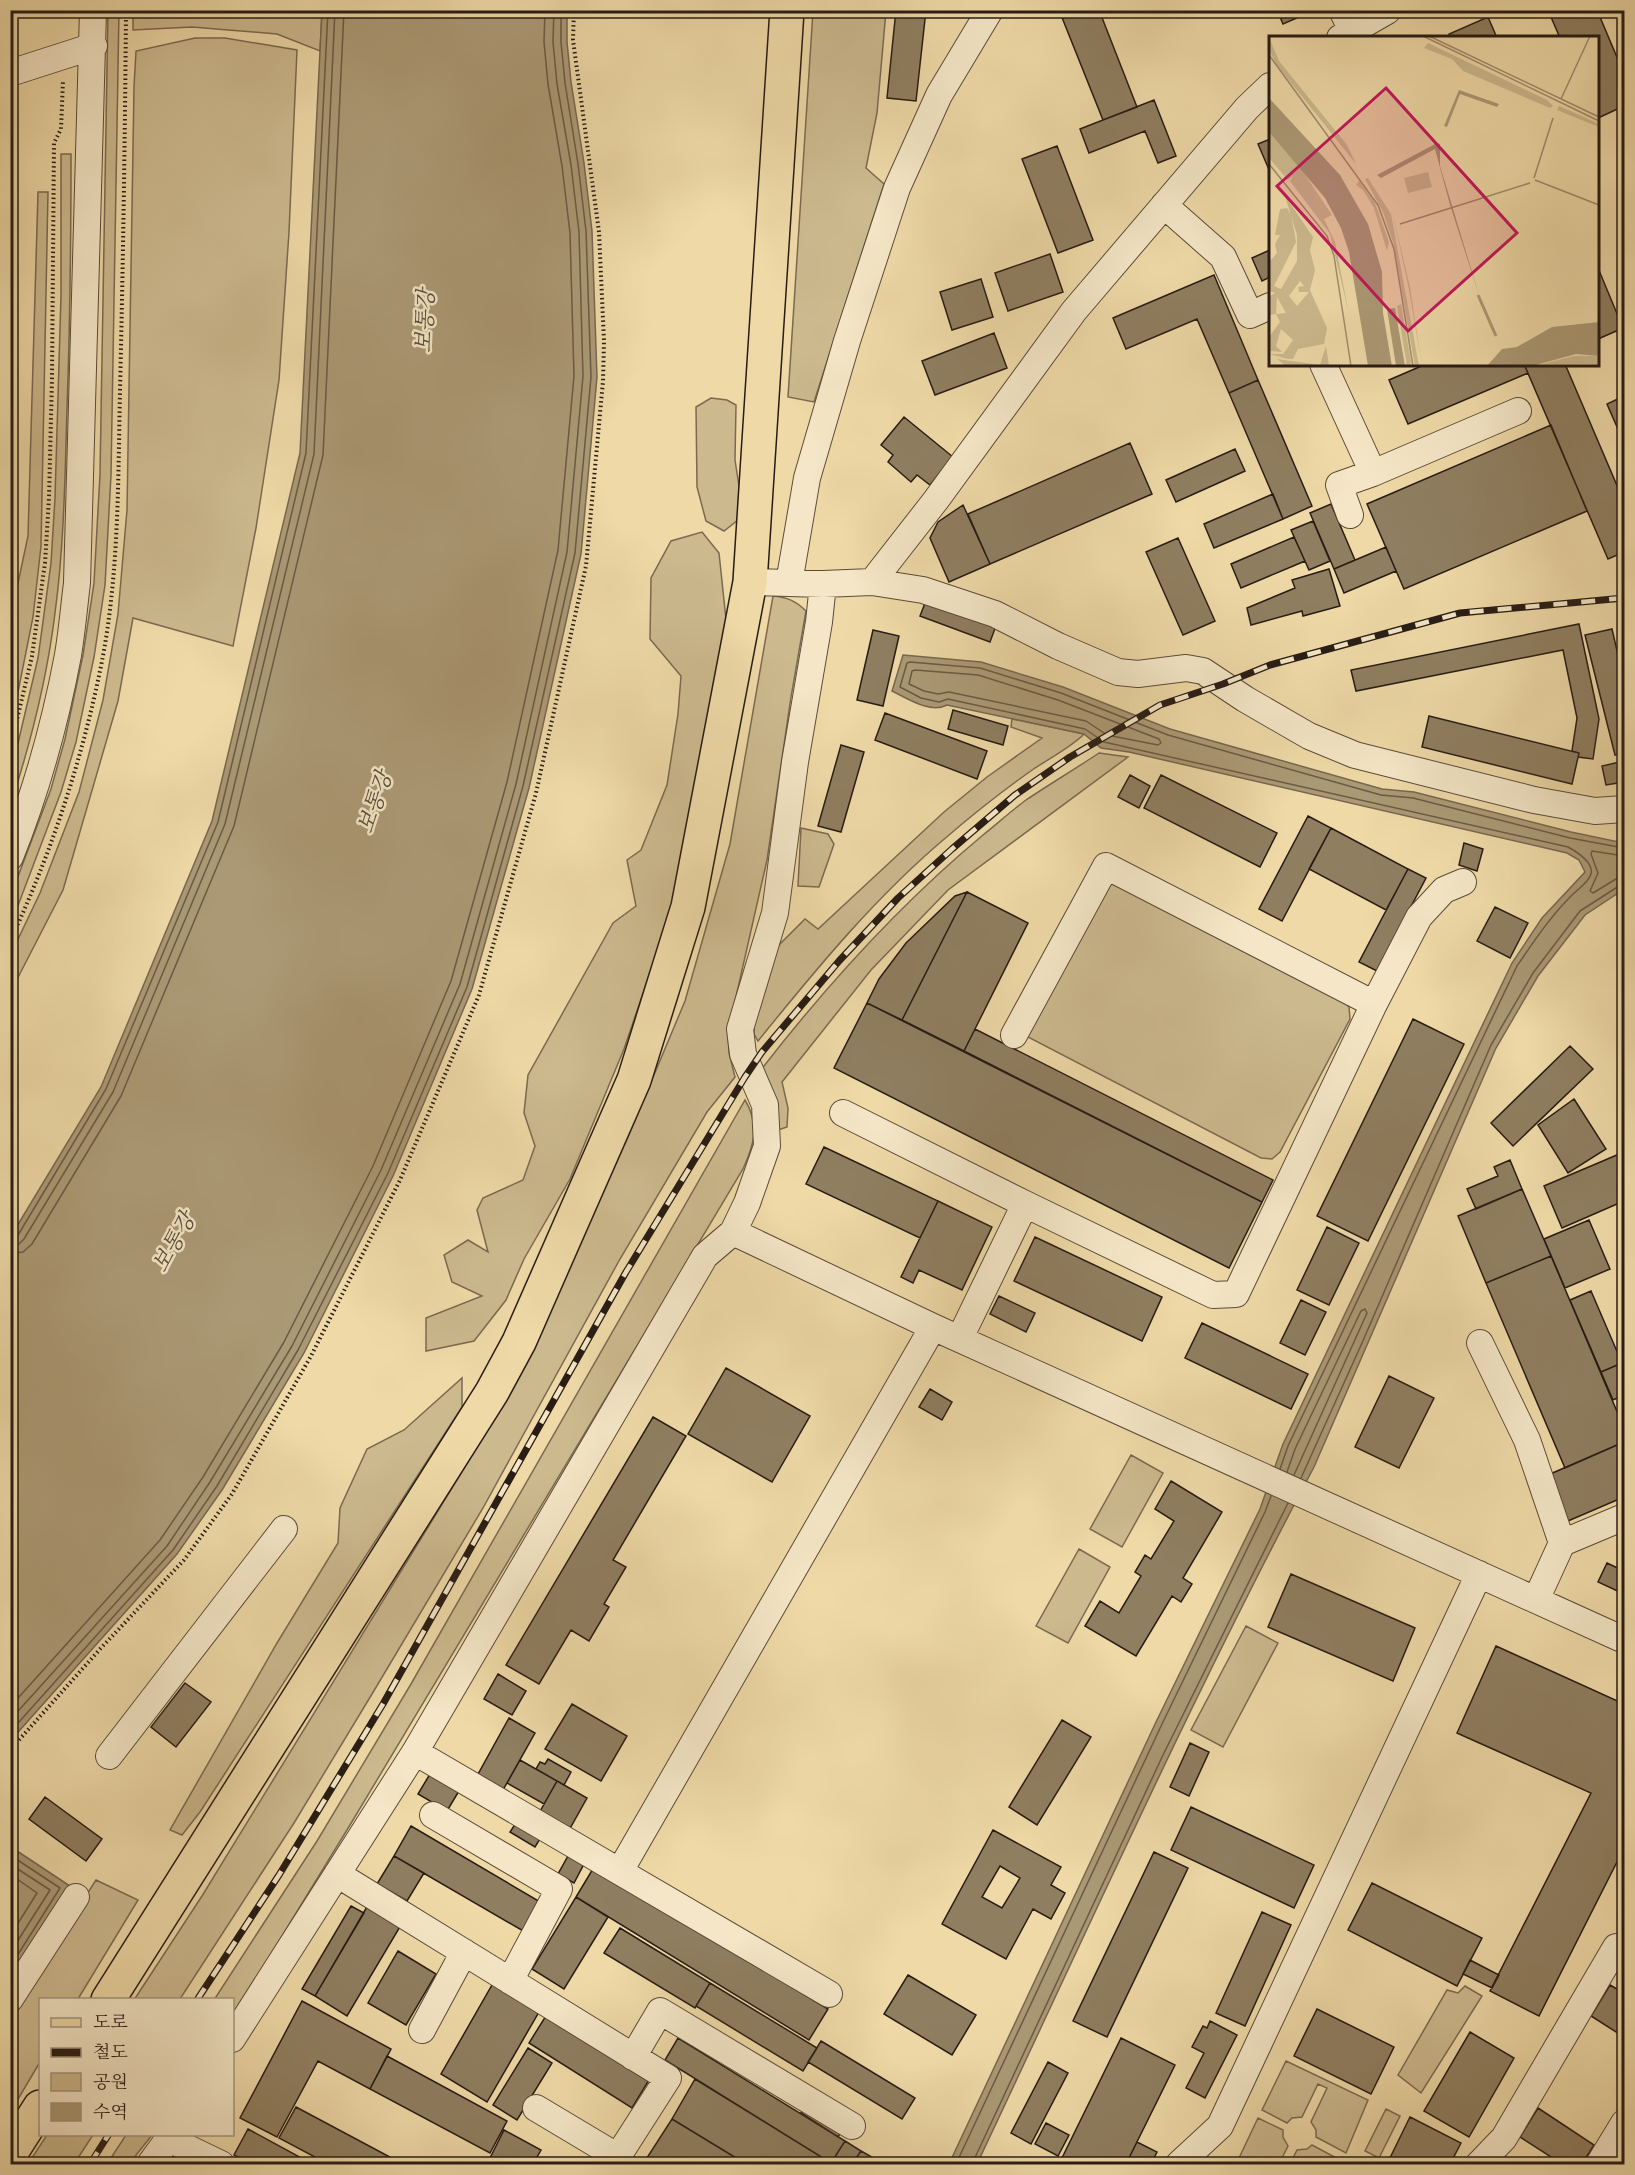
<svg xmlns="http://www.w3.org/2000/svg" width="1635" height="2175" viewBox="0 0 1635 2175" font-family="'Gentium Book Plus','Noto Serif KR',serif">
  <rect width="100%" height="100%" fill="#eed9a7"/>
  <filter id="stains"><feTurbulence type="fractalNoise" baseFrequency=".00333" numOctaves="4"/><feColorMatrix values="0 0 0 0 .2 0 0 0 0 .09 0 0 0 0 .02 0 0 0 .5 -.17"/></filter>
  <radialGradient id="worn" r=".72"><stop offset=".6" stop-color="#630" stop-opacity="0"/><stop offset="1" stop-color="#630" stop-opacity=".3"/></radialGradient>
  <path fill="#ccb98e" stroke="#7a6a51" stroke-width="1.5" d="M108,11H119L111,475L105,585L94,657L76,742L61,792L11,924V895L51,789L65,739L83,655L94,583L100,474Z
    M133,11H322L320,51L277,34L192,27L133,30Z
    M813,11H886L877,113L866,168L884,184L814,402L788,397Z
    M195,38H225L297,50L289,232L279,380L256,528L233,646L133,618L118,701L63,890L11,991V954L40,893L79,792L103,700L118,614L127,510L134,87L136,51Z
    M61,154H71C71,239 70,324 67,409C65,477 64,546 55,613C47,678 31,742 11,803V773L38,658L51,563L55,498L61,295Z
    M38,192H48L41,546L33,617L11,727V616L28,536Z
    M711,398L727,400L736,405L735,460L739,486L738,520L724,531L706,521L697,487L696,407Z
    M702,532L719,553L729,648L686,867L624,1049L570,1179L524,1259L506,1300L474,1341L426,1351V1318L482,1296L452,1282L444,1255L468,1240L488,1252L477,1210L483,1198L523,1180L535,1146L524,1113L528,1075L613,923L636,906L627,860L641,850L667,785L678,714L681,676L650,639L651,578L671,541Z
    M773,596C787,597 796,601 806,611L791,697L767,860L728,1032L729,1053L735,1077L707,1112L620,1259L483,1508L372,1694L294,1823L180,1999L134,2000L202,1896L479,1444L540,1330L628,1137L685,1001L730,844Z
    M1012,719L1084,734C1074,745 1049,759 1035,768C1005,789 977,811 949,835C877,895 817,968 758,1041L754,1034L755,1006L769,955L805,919L818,929L944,812L987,777L1042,738L1011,727Z
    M1099,753L1128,757L948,890L871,970L782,1082L788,1108L787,1127L778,1130L760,1071C826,986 900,904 983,835C997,824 1011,811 1026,800C1050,784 1075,769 1099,753Z
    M801,828L828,834L834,844L819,887L798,886Z
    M1113,876L1342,1000L1349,1007L1350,1019L1280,1152L1272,1159L1261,1158L1026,1036Z
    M745,1100C760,1125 754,1145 743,1169L350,1825L233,2016L232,2000H214L317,1841L411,1684Z
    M462,1378V1407L200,1812L182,1835L170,1830L277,1643L338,1543L340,1508L367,1449L404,1430Z
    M1131,1455L1163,1473L1122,1547L1090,1529Z
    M1079,1549L1110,1567L1068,1643L1036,1626Z
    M1246,1626L1278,1643L1223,1747L1191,1730Z
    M96,1880L138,1900L78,1999L40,2000V2062L11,2111V2013Z
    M1465,1986L1482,1996L1421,2093L1398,2075L1447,1990L1458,1993Z
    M1286,2061L1368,2100L1346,2153L1316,2137V2130L1311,2122L1327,2088L1318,2084L1302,2117L1292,2118L1287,2123L1262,2110Z
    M1386,2109L1400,2116L1379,2158L1365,2151Z
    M1258,2118L1283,2130V2137L1288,2146L1279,2164H1253L1239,2158Z
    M47,2135V2134L93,2135L74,2164H28Z
    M126,2135H152L129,2164H107Z
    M1312,2145L1342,2161L1340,2164H1290L1297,2150L1307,2149Z"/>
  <path fill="#ab9975" stroke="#77674e" stroke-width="1.5" d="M322,11H567V42L571,82L584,163L592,231L597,377L581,554L529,788L472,989L393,1176L304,1353L222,1490L177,1554L11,1740V1236L101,1087L212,821L300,453Z
    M903,655L981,662L1063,687L1170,729L1382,789L1414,792L1571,832L1624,843V889L1585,915L1538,976L1496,1048L1314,1467C1193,1695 1087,1931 977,2164H949L1156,1722L1260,1509L1283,1444L1512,963L1542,918L1585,872L1579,860L1567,853L1129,752L1101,748L1084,734L947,705C930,714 907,698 892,691Z
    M11,1847L70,1886L11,1978Z"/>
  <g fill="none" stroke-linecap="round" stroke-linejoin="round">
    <path stroke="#6a5a44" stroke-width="1.5" d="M915,670L978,675L1058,700L1159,739L1161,743L1158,745L1107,735L1086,721L949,692L938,694L924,691L909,684L912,671Z
      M1624,856L1592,851L1591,854L1598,873L1590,891L1593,893L1616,879L1624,877
      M10,1238L18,1235L106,1089L218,822L306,453L328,10
      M10,1245L19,1244L24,1239L113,1092L225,824L314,454L335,10
      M10,1254L23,1252L32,1244L121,1096L234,826L323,455L344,10
      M1280,1469L1288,1446L1517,966C1534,941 1550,917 1572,895C1578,889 1588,883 1591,874C1594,862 1577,852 1568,847L1104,742L1085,729L948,699L939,702L921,698L900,687L907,663L910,662L980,668L1061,693L1168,735L1381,795L1413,798L1570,838L1624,848
      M1287,1472L1295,1449L1361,1311L1365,1309L1367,1313L1294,1475
      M1301,1478L1362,1343L1491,1045L1533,973L1580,911L1619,886L1624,885
      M10,1707L160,1540L203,1477L284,1342L373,1166L451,981L507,782L558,550L574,376L570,233L562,166L548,84L544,42L545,10
      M10,1720L167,1546L210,1482L292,1346L381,1170L460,984L516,784L567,552L583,376L579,232L571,165L557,84L553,42L554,10
      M10,1732L173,1550L217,1486L298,1350L388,1173L467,987L523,786L575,553L591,377L586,231L578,164L565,83L561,42V10
      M10,1855L60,1888L10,1967
      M10,1864L50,1890L10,1953
      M10,1874L37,1893L10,1936
      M956,2164L1162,1724L1265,1512L1271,1496
      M972,2164L1163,1755L1288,1503"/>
  </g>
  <path fill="#8f7e60" stroke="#281c14" stroke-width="1.5" fill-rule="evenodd" d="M896,10H926L916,101L887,98Z
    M1059,10H1099L1137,107L1103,120Z
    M1277,10H1315L1283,24Z
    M1548,10H1597L1624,74V106L1598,118V38H1560Z
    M1488,17L1497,38H1451L1449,34Z
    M1154,100L1176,156L1158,163L1145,131L1089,153L1080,129Z
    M1270,139V172L1258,144Z
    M1057,146L1093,240L1058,253L1022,159Z
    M1624,178V193L1619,180Z
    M1270,250V277L1262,281L1252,258Z
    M1050,254L1063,292L1008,311L995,273Z
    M1598,268L1623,328L1598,339Z
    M1214,275L1258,380L1229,393L1197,319L1126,349L1113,318Z
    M981,279L993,317L952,330L940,292Z
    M994,333L1007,368L935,395L922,361Z
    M1426,364H1524L1528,373L1408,424L1389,380Z
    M1524,364H1565L1624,502V552L1608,559Z
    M1258,380L1312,506L1283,519L1229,393Z
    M1624,396V443L1607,404Z
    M904,417L953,457L930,485L917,475L911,482L888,462L893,455L881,445Z
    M1551,425L1587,511L1404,589L1367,504Z
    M1130,443L1152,494L990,564L968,514Z
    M1235,449L1245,471L1176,502L1166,480Z
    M1273,494L1283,519L1214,548L1204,524Z
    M1331,504L1355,560L1334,569L1310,513Z
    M963,505L990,564L949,582L930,538L938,522Z
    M1313,521L1330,561L1309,570L1291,530Z
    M1294,537L1305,561L1241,588L1231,564Z
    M1178,538L1215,621L1183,635L1146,552Z
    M1386,547L1396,571L1344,593L1334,569Z
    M1329,569L1340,606L1303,616L1302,611L1251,625L1247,608L1295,588L1292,580Z
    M927,598L997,623L990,642L920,616Z
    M1579,624L1599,719L1593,759L1578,757L1579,753L1572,751L1577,718L1563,650L1356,691L1351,670Z
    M1612,629L1624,681V753L1615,755L1585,635Z
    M873,630L899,636L883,706L857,700Z
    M953,710L1008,726L1003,745L948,729Z
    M885,713L987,751L977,779L875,740Z
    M1429,716L1579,753L1572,784L1422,747Z
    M841,745L864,752L841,832L818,826Z
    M1624,761V782L1606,785L1602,766Z
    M1130,775L1150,786L1139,808L1118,797Z
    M1161,775L1277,833L1260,867L1144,808Z
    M1308,816L1331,828L1282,921L1259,909Z
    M1331,828L1408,869L1386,910L1309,869Z
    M1464,843L1483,849L1477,871L1459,865Z
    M1408,869L1426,878L1377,971L1359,962Z
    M967,892L902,1020L867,1003L879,979L906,943L955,896Z
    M967,892L1028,923L964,1051L902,1020Z
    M1495,907L1528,923L1510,958L1477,941Z
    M867,1003L1262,1202L1229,1268L834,1068Z
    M1413,1019L1464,1044L1368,1241L1317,1216Z
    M975,1029L1273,1180L1262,1202L964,1051Z
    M1570,1046L1593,1069L1513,1146L1491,1123Z
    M1574,1099L1606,1149L1568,1173L1538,1125Z
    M824,1147L938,1201L920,1238L806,1184Z
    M1624,1152V1201L1562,1228L1544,1186Z
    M1510,1160L1522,1189L1476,1209L1467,1189L1498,1176L1494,1167Z
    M1522,1189L1551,1256L1486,1283L1458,1216Z
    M938,1201L992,1227L962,1290L919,1270L913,1283L901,1277Z
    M1589,1220L1610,1269L1565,1288L1544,1239Z
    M1327,1227L1359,1243L1329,1305L1297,1290Z
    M1035,1237L1162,1297L1142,1341L1014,1281Z
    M1551,1256L1624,1428V1442L1565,1468L1486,1283Z
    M1591,1291L1622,1363L1601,1372L1570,1300Z
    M999,1296L1035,1313L1026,1332L990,1314Z
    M1301,1300L1326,1312L1305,1355L1280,1343Z
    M1202,1323L1308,1374L1291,1409L1185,1358Z
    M1622,1363L1624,1368V1395L1613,1400L1601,1372Z
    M726,1368L810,1416L772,1482L688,1434Z
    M1389,1376L1434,1398L1399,1468L1355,1447Z
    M930,1389L952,1402L942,1420L919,1407Z
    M653,1417L686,1436L613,1560L626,1567L604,1604L609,1607L589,1641L571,1630L539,1684L506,1665Z
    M1624,1442V1497L1568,1521L1548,1475Z
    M1171,1481L1222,1512L1183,1578L1192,1584L1181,1602L1172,1596L1136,1656L1085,1626L1100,1601L1119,1613L1141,1576L1135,1572L1145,1555L1151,1559L1174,1521L1155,1509Z
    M1607,1563L1624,1571V1594L1598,1582Z
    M1291,1574L1415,1628L1393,1681L1268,1627Z
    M1496,1646L1624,1704V1848L1539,2016L1490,1991L1591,1793L1457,1733Z
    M498,1674L526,1691L512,1715L484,1699Z
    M185,1683L211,1702L176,1747L151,1727Z
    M572,1704L627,1736L601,1781L545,1749Z
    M509,1718L535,1733L503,1790L477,1776Z
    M1062,1720L1091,1737L1037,1825L1009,1807Z
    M1190,1743L1209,1752L1189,1796L1170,1787Z
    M548,1759L571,1772L564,1785L536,1769L540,1762L545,1764Z
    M520,1760L557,1781L544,1804L507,1783Z
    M430,1774L459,1791L447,1811L418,1794Z
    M557,1781L587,1798L568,1832L538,1815Z
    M45,1797L102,1839L86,1861L29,1819Z
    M1191,1807L1314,1865L1294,1908L1171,1850Z
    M518,1820L543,1834L535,1847L510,1832Z
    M411,1826L542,1903L525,1932L394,1856Z
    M993,1830L1061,1867L1051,1885L1065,1893L1051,1919L1033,1909L1006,1959L942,1924ZM1000,1866L1020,1878L1002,1908L982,1897Z
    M1154,1852L1188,1868L1107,2037L1073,2021Z
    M394,1856L424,1873L407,1901L377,1884Z
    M568,1856L584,1864L574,1883L558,1874Z
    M594,1867L828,2009L809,2040L576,1897Z
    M1372,1883L1482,1938L1457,1986L1348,1930Z
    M576,1897L608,1917L564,1989L532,1969Z
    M368,1905L401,1925L347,2016L315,1996Z
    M351,1906L364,1913L315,1996L302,1989Z
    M1262,1912L1291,1925L1245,2026L1216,2013Z
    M620,1928L710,1983L695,2008L604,1953Z
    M398,1951L436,1974L406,2025L368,2003Z
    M1470,1960L1499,1975L1492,1988L1463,1974Z
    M908,1975L976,2015L952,2055L884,2014Z
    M496,1978L543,2005L487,2102L441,2074Z
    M710,1983L817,2048L803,2071L696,2006Z
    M1610,1985L1624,1993V2037L1591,2016Z
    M302,2001L391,2049L370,2089L318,2061L277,2137L240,2118Z
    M1317,2009L1394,2047L1371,2094L1294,2056Z
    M549,2011L652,2075L632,2108L529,2043Z
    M1210,2021L1237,2035L1205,2098L1186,2088L1204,2053L1192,2047L1203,2026L1207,2028Z
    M1470,2032L1514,2058L1469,2137L1424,2111Z
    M678,2038L845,2141L831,2163L665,2060Z
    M1121,2038L1175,2065L1126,2164H1059Z
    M821,2041L915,2098L902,2119L808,2062Z
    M528,2048L552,2063L517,2120L493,2105Z
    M387,2056L507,2121L490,2153L370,2089Z
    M1048,2062L1068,2073L1031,2144L1011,2133Z
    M695,2079L831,2163L830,2164H746L672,2119Z
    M807,2103L845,2126L838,2137L801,2113Z
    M296,2107L401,2163L400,2164H328L279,2138Z
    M1538,2108L1594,2145L1582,2164H1562L1520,2137Z
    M1410,2117L1461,2143L1450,2164H1387Z
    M672,2119L746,2164H643Z
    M1046,2123L1069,2135L1058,2156L1035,2144Z
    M248,2129L305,2160L302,2164H252L234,2155Z
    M504,2130L541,2150L533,2164H487Z
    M845,2141L861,2151L852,2164H834L831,2163Z
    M1137,2142L1157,2152L1151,2164H1126Z
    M861,2151L884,2164H852Z"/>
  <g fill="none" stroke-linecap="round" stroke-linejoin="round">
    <g stroke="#5a4b39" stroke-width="28">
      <path id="minor" d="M1342,10L1352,31
        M1340,38L1387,11
        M10,73L94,46
        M1164,205L1223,257L1250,315L1270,306
        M1323,364L1373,473
        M1350,515L1339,485L1373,473L1518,411
        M750,582L823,584L872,582L923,590L995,614L1058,646L1118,672L1138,674L1186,668L1203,671L1245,699L1309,736L1355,755L1534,800L1595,811L1624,809
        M872,582L936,500L1074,311L1247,108L1270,86
        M789,583L807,478L847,341L897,188L939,95L990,10
        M10,857C36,792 55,724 68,655C72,631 74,607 77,583L93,10
        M1014,1035L1106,866L1374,1004
        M843,1113L1025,1204L1213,1295L1236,1294L1374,1004L1419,917L1444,890L1463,882
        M733,1232L933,1327L1624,1640
        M960,1338L1025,1204
        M1480,1343L1527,1440L1562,1543L1536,1600
        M1562,1543L1624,1517
        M415,1752L829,1994
        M109,1756L284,1529
        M433,1815L559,1889L510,1981
        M620,1871L933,1327
        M337,1874L668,2078L613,2164
        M10,1999L76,1897
        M422,2030L464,1952
        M232,2039L415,1752L705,1256L733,1232L747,1203L767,1146L765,1105L743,1054L740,1029L775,913L795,762L819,622L823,584
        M633,2057L660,2011L852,2126
        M536,2108L618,2157
        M169,2139L221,2164
        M150,2164L172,2134
        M1179,2164L1220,2126L1479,1574
        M1479,2164L1504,2138L1616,1947L1624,1953
        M1599,2164L1624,2123"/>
    </g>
    <g stroke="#281c14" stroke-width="36">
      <path id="major" d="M108,2000L492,1392L519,1342L634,1080L688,907L750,582L787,10
        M10,2154L40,2107"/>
    </g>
    <path stroke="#281c14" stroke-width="4" stroke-dasharray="1.5 3" stroke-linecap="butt" d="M10,749L32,656L45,563L49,498L52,378L54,143L61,129L63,80
      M10,941C52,852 83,757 102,661C119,573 118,481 120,391C123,264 125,137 126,10
      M10,1750L101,1648L184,1560L232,1494L311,1356L400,1180L479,995L536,793L586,566L603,381L604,341L599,232L573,40L574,10"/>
    <use href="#minor" stroke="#f4e6c6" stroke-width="26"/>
    <use href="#major" stroke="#eed9a7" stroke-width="33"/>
    <g stroke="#281c14" stroke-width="7">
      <path id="rail" d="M197,2000L279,1875L383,1704L626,1272L745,1077L762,1052L839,961L898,898L952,849L1015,795L1070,757L1160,705L1223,684L1270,665L1460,613L1624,598
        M90,2164L109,2134"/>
    </g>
    <use href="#rail" stroke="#f4e6c6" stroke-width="4.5" stroke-dasharray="14" stroke-linecap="butt"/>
  </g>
  <g text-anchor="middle" stroke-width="5" stroke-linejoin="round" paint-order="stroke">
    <g font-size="22" font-style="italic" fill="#5c4e3b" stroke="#f4e6c6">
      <text transform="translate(424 321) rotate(-87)" y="8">보통강</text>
      <text transform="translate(374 802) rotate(-71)" y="8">보통강</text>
      <text transform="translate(173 1242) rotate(-61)" y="8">보통강</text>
    </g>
  </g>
  <g transform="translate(1269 36)">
    <rect width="330" height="330" fill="#eed9a7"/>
    <path d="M0,1L10,25L78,109L87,128L7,28L0,14ZM159,7L278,64L284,70L281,72L194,35L183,23L155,12ZM290,70L330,88V91L288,74ZM0,96L33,134L63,179L55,183L66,206L80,278L61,198L21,145L24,140L19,144L0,122ZM159,136L163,151L139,157L135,142ZM99,142L122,178L150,330H146L124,206L114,176L96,143ZM90,144L106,167L120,206L118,215L105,172L94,154L87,149ZM16,160L44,201L41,214L46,234L41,254L58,292L55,308L29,313L24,323H19L0,318H14L24,304L12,293L7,310L13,316L0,315V301L11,286L7,278L17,277L8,261L7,278L1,279L0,289V261L6,257L0,255V226L8,217L6,208L11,199H6L11,173L18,172L22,179L27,206L5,250L12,253L28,225V199ZM31,245L35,250L29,251L30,256H40L28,270L20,260ZM124,179L141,251L153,330L140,254ZM132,268L142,325L141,330H138L128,270ZM57,310L60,330H17L8,323L51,329ZM305,320H330V328H273Z" fill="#ccb98e" fill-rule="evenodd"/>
    <path d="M190,54L230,68L228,71L191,58L178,91L175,90ZM0,62L71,139L99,188L113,236L114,277L123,330H99L80,216L72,192L56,162L0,96ZM168,107L171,108V130L211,262L181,169L166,113L112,142L108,139ZM126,272L136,330H127L118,273ZM330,286V320L307,318L263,330H218L233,313L248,311L283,291Z" fill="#ab9975"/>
    <path fill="none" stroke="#ab9975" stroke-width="3" d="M209,259L227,300"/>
    <path fill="none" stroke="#9f8d6c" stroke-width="1.5" d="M154,0L330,85M160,0L330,81M0,19L109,169L125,213L144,330M292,63L321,0M0,128L58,200L65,220L82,330M265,142L284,82M266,144L330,169M131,188L261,147"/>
    <path fill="#c2185b" fill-opacity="0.15" stroke="#c2185b" stroke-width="3" d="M117,52L248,197L139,295L8,150Z"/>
    <rect width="330" height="330" fill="none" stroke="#281c14" stroke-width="3"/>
  </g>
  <rect width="1635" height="2175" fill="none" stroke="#eed9a7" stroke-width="36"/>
  <rect x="12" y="12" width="1611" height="2151" fill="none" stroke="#281c14" stroke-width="3"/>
  <rect x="18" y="18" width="1599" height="2139" fill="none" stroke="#281c14" stroke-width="1.5"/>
  <rect x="39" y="1998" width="195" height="138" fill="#f4e6c6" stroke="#a2957f" stroke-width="1.5"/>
  <rect x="51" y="2018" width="30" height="9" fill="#eed9a7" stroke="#a2957f" stroke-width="1.5"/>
  <text x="93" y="2028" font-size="18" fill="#281c14">도로</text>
  <rect x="51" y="2048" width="30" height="9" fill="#281c14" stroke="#a2957f" stroke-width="1.5"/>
  <text x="93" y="2058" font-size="18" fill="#281c14">철도</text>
  <rect x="51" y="2073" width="30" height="18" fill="#ccb98e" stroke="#a2957f" stroke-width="1.5"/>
  <text x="93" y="2088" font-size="18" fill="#281c14">공원</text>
  <rect x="51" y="2103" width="30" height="18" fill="#ab9975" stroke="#a2957f" stroke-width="1.5"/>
  <text x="93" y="2118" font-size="18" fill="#281c14">수역</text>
  <rect width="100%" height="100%" filter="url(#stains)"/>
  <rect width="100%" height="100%" fill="url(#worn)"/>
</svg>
